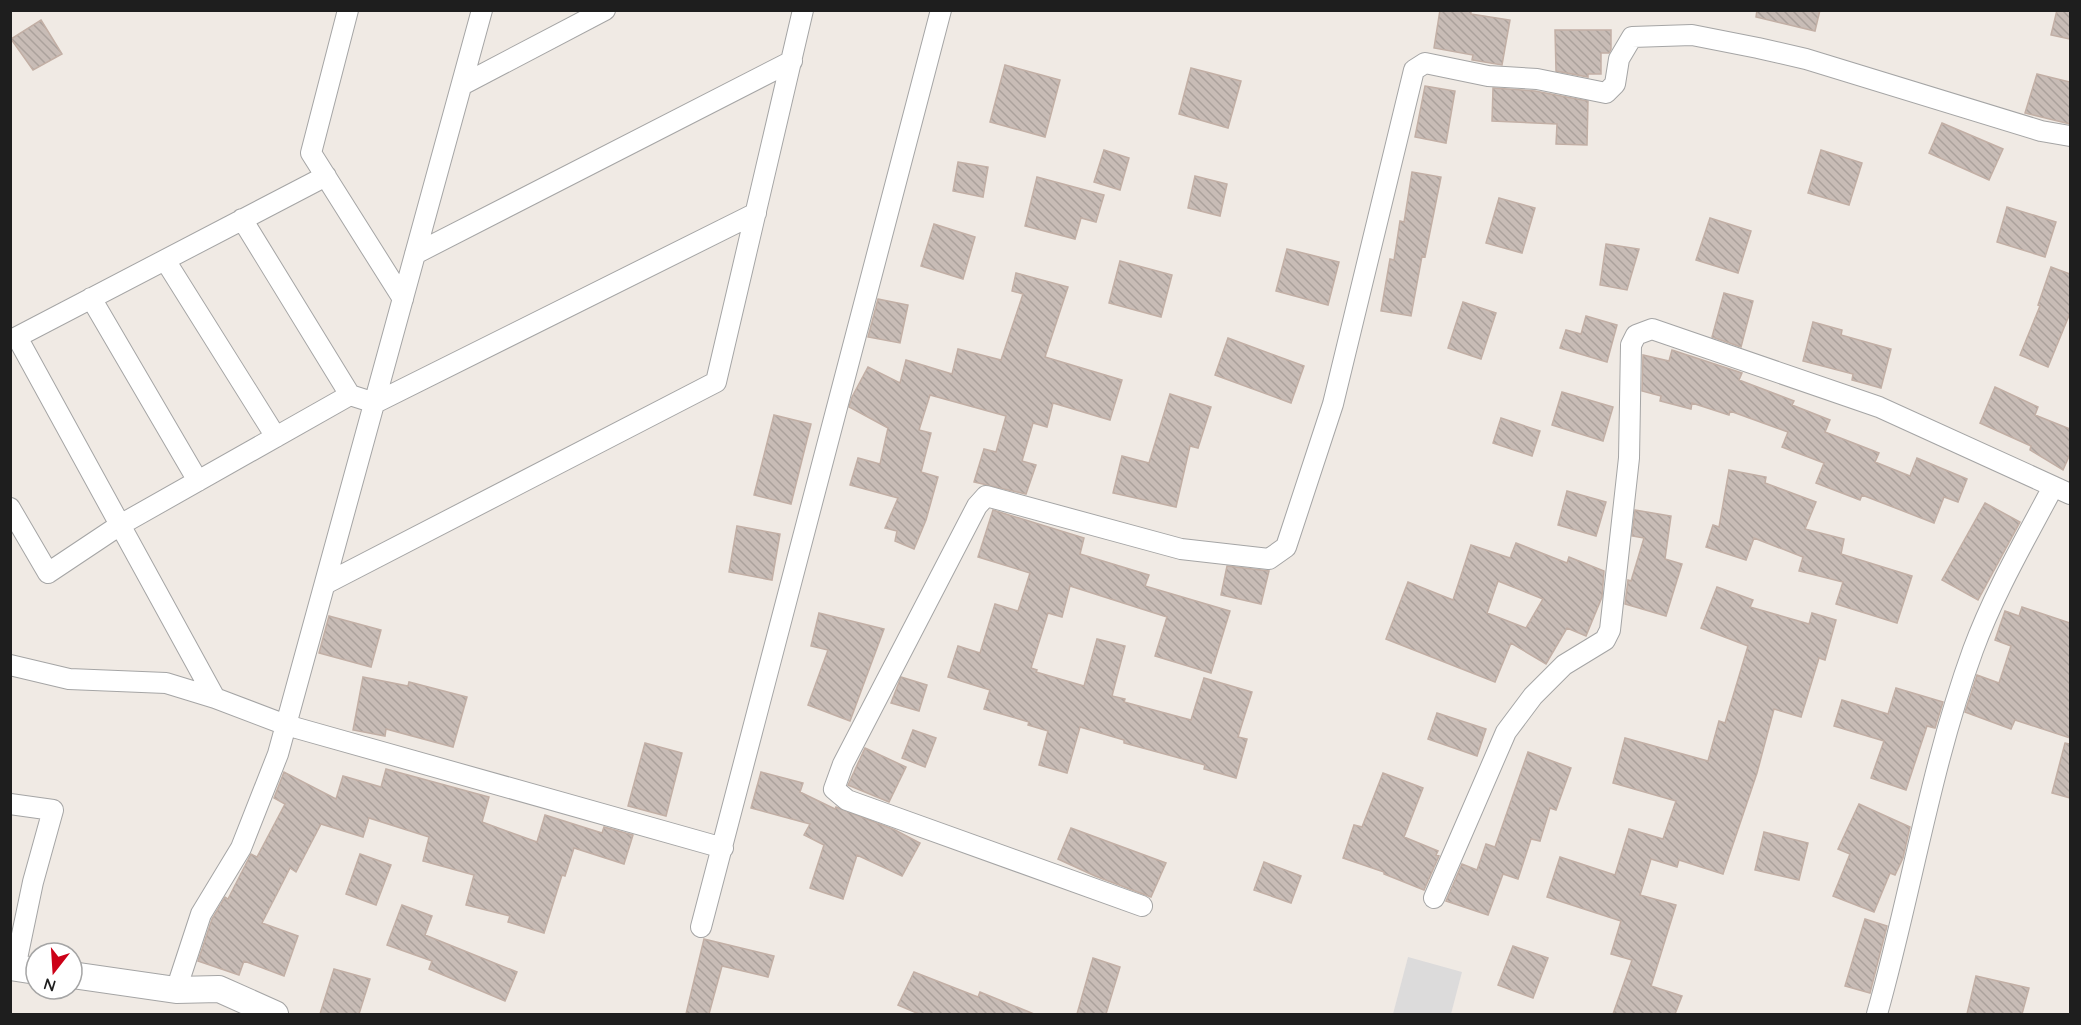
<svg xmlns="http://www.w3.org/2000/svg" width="2081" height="1025" viewBox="0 0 2081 1025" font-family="Quicksand,sans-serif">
  <defs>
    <pattern id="building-back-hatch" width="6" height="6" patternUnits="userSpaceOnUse" patternTransform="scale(1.5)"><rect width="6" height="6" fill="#c8bcb6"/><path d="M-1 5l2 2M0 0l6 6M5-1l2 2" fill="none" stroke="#aba19c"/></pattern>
  </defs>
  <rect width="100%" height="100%" fill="#f0eae4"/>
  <path fill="#dcdbdb" d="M1408,957L1462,972L1451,1014H1393Z"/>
  <path fill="url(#building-back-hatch)" stroke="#c2afa5" stroke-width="1.5" fill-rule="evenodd" d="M1440,10H1471V14L1510,20L1502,65L1472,60L1473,55L1434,48Z
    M1757,10H1820L1815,31L1756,17Z
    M2057,10H2070V39L2051,35Z
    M41,20L62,54L33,70L11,39Z
    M1555,30H1611V49L1609,53H1601V74H1588V77L1556,71Z
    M1005,65L1060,80L1045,137L990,122Z
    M1191,68L1241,81L1228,128L1179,114Z
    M2037,74L2070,82V124L2025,113Z
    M1425,86L1455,91L1446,143L1415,137Z
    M1493,88L1535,91L1588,101L1587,145L1556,144L1557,124L1492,121Z
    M1942,123L2003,149L1989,180L1929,153Z
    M1104,150L1129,158L1120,190L1094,182Z
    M1821,150L1862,163L1849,205L1808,193Z
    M958,162L988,167L983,197L953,191Z
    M1412,172L1441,177L1425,257L1422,256L1411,316L1381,311L1390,259L1394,260L1400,221L1404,222Z
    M1195,176L1227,184L1220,216L1188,208Z
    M1037,177L1104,195L1096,222L1081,218L1075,239L1025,226Z
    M1499,198L1535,208L1522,253L1486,243Z
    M2007,207L2056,222L2045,257L1997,242Z
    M1710,218L1751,231L1738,273L1696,260Z
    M934,224L975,237L963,279L921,266Z
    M1606,244L1639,249L1627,290L1600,285Z
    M1287,249L1339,262L1328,305L1276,291Z
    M1120,261L1172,275L1161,317L1109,303Z
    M2051,267L2070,274V313L2048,367L2020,355L2040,306L2038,305Z
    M1016,273L1068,287L1045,357L1122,380L1110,420L1053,403L1047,427L1033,423L1022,461L1036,465L1026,494L974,482L984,449L996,452L1006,416L930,395L919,430L931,433L921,472L938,477L926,520L914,549L895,541L897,531L885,528L898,498L850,485L858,458L880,464L888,428L849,407L852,397L868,367L900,383L906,360L952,374L958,349L1001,360L1023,294L1012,291Z
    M1724,293L1753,301L1741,347L1712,337Z
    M878,299L908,305L900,343L868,337Z
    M1463,302L1496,313L1481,359L1448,348Z
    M1586,316L1617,325L1607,362L1560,348L1566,330L1581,334Z
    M1813,322L1842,330L1841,335L1891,349L1881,388L1852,380L1853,374L1803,361Z
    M1228,338L1304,366L1291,403L1215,375Z
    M1672,350L1742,373L1739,380L1794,401L1792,405L1830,420L1825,432L1879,453L1875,462L1910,476L1917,458L1967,479L1958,502L1944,497L1934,523L1862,495L1860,500L1816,483L1824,463L1782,447L1788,432L1730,411L1729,415L1692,403L1691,409L1660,401L1661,396L1642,391L1643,355L1669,361Z
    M1995,387L2038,407L2035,415L2070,429V454L2063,470L2030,450L2031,446L1980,423Z
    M1562,392L1613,407L1603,441L1552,425Z
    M1170,394L1211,407L1198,448L1190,446L1176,507L1113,493L1122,456L1149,463Z
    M774,415L811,424L791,504L754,495Z
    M1501,418L1540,431L1532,456L1493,443Z
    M1729,470L1766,477L1765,483L1816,502L1805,529L1844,539L1841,554L1912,576L1897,623L1836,604L1843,582L1799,571L1803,557L1754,538L1746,560L1706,547L1713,525L1719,527Z
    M1567,491L1606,502L1596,536L1558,525Z
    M1985,503L2020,522L1978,600L1942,580Z
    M993,510L1084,538L1080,554L1149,575L1145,586L1230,611L1211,673L1155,656L1167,617L1070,586L1062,617L1048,613L1031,668L1037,670L1036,672L1084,686L1097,639L1125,646L1112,696L1125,699L1124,702L1191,720L1204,678L1252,692L1238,737L1247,739L1236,778L1204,769L1205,765L1124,743V740L1080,727L1067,773L1039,765L1048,731L1028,725L1029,722L984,709L990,690L948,677L958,646L980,653L995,604L1018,611L1030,573L978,557Z
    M1635,510L1671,516L1665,559L1682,564L1666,616L1625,604L1628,580L1631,581L1644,538L1632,536Z
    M737,526L780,534L772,580L729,572Z
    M1516,543L1567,563L1569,557L1604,571L1602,597L1586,636L1567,628L1546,664L1511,643L1495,682L1386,639L1408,582L1453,600L1471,545L1510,558ZM1498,581L1543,599L1526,628L1487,613Z
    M1227,566L1269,571L1261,604L1221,595Z
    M1717,587L1753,600L1750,607L1809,624L1812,613L1836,620L1825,660L1819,658L1801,717L1774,709L1757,773L1723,874L1679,860L1677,867L1651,859L1640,895L1676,905L1651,986L1682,996L1675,1014H1613L1632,960L1611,954L1621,921L1547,897L1560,857L1615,875L1629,829L1663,839L1676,801L1613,783L1625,738L1708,761L1719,721L1725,723L1748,646L1701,628Z
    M2022,607L2070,623V738L2015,720L2011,729L1965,712L1977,675L1999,683L2011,646L1995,640L2005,611L2019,616Z
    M819,613L884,629L850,721L808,705L828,650L811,646Z
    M329,616L381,630L371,667L319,653Z
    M363,677L408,686L409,682L467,697L453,747L386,729L385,736L353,730Z
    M901,677L927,685L919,711L891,703Z
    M1896,688L1943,702L1935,728L1927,726L1906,790L1871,778L1884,741L1834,726L1842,700L1888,714Z
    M1437,713L1486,729L1477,756L1428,739Z
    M913,730L936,738L925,767L902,758Z
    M645,743L682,753L666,816L628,806Z
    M2065,743L2070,744V798L2052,793Z
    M865,748L906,767L889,802L848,785Z
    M1528,752L1571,768L1556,810L1550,808L1540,841L1531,839L1518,879L1503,874L1488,915L1446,901L1462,864L1477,870L1486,844L1495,847Z
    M386,769L489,797L482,822L537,842L545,815L602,833L604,827L633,835L624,864L574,848L565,876L562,875L544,933L508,922L510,916L466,905L474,875L423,861L429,837L369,818L363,837L321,824L296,872L290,868L262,923L298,936L284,976L244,961L239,975L198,961L212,919L225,897L228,899L251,854L257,857L285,804L274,798L284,772L336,799L343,776L381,787Z
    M761,772L803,783L800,792L835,809L836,807L895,830L920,843L902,876L857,855L843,899L810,888L824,845L804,835L810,824L751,808Z
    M1383,773L1423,788L1404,837L1438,851L1436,855L1439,856L1424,890L1384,874V872L1343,858L1354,825L1362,827Z
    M1859,804L1910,827L1903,858L1895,875L1890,873L1874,912L1833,896L1850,854L1838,849Z
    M1071,828L1166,863L1151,897L1095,876L1058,859Z
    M1764,832L1808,843L1799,880L1755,870Z
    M360,854L391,865L376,905L346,894Z
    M1264,862L1301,876L1291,903L1254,890Z
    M402,905L432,916L425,935L517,972L505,1001L429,969L432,961L387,945Z
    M1865,919L1887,926L1870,993L1845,986Z
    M704,939L774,956L768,977L722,966L709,1014H686Z
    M1513,946L1548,958L1533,998L1498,985Z
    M1093,958L1120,967L1106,1014H1077Z
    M334,969L370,979L359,1014H320Z
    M914,972L978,997L980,992L1034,1014H919L898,1005Z
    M1976,976L2029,988L2022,1014H1967Z"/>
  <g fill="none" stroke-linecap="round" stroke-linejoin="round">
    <g stroke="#a5a5a5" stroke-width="22">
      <path id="minor" d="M348,10L311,153L403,299
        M462,85L605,10
        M242,219L350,395L375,403L756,213
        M415,254L792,61
        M165,260L276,437
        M91,298L198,481
        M10,508L48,573L120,525L350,395
        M325,584L716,382L803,10
        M10,665L69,679L166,683L215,698L286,725L723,848
        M215,698L17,337L326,176
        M10,804L53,810L33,882L15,968
        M1434,898L1506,732L1533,696L1564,665L1605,640L1610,630L1629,458L1631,345L1636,335L1652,329L1879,407L2070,494
        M1142,906L847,800L834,789L843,764L977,506L986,496L1181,549L1269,559L1286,547L1333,404L1414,70L1425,63L1488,76L1537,79L1606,93L1615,84L1619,59L1632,37L1692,35L1758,48L1806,59L2041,131L2070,136
        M701,927L941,10
        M176,990L201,914L241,848L278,754L482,10
        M1877,1014C1911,894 1930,768 1973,650C1994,593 2025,540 2053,487"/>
    </g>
    <g stroke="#a5a5a5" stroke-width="28">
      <path id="tertiary" d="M10,967L36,971
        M72,975L176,990L219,989L275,1014"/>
    </g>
    <use href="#minor" stroke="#fff" stroke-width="20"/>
    <use href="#tertiary" stroke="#fff" stroke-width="26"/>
  </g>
  <rect width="2081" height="1025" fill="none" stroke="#1e1e1e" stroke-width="24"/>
  <g transform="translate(54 971) rotate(197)"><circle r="28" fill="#ffffff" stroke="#a5a5a5" stroke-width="1.5"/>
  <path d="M0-4.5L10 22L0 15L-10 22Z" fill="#cc0017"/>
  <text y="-9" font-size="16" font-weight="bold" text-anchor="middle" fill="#1e1e1e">N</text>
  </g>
</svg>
